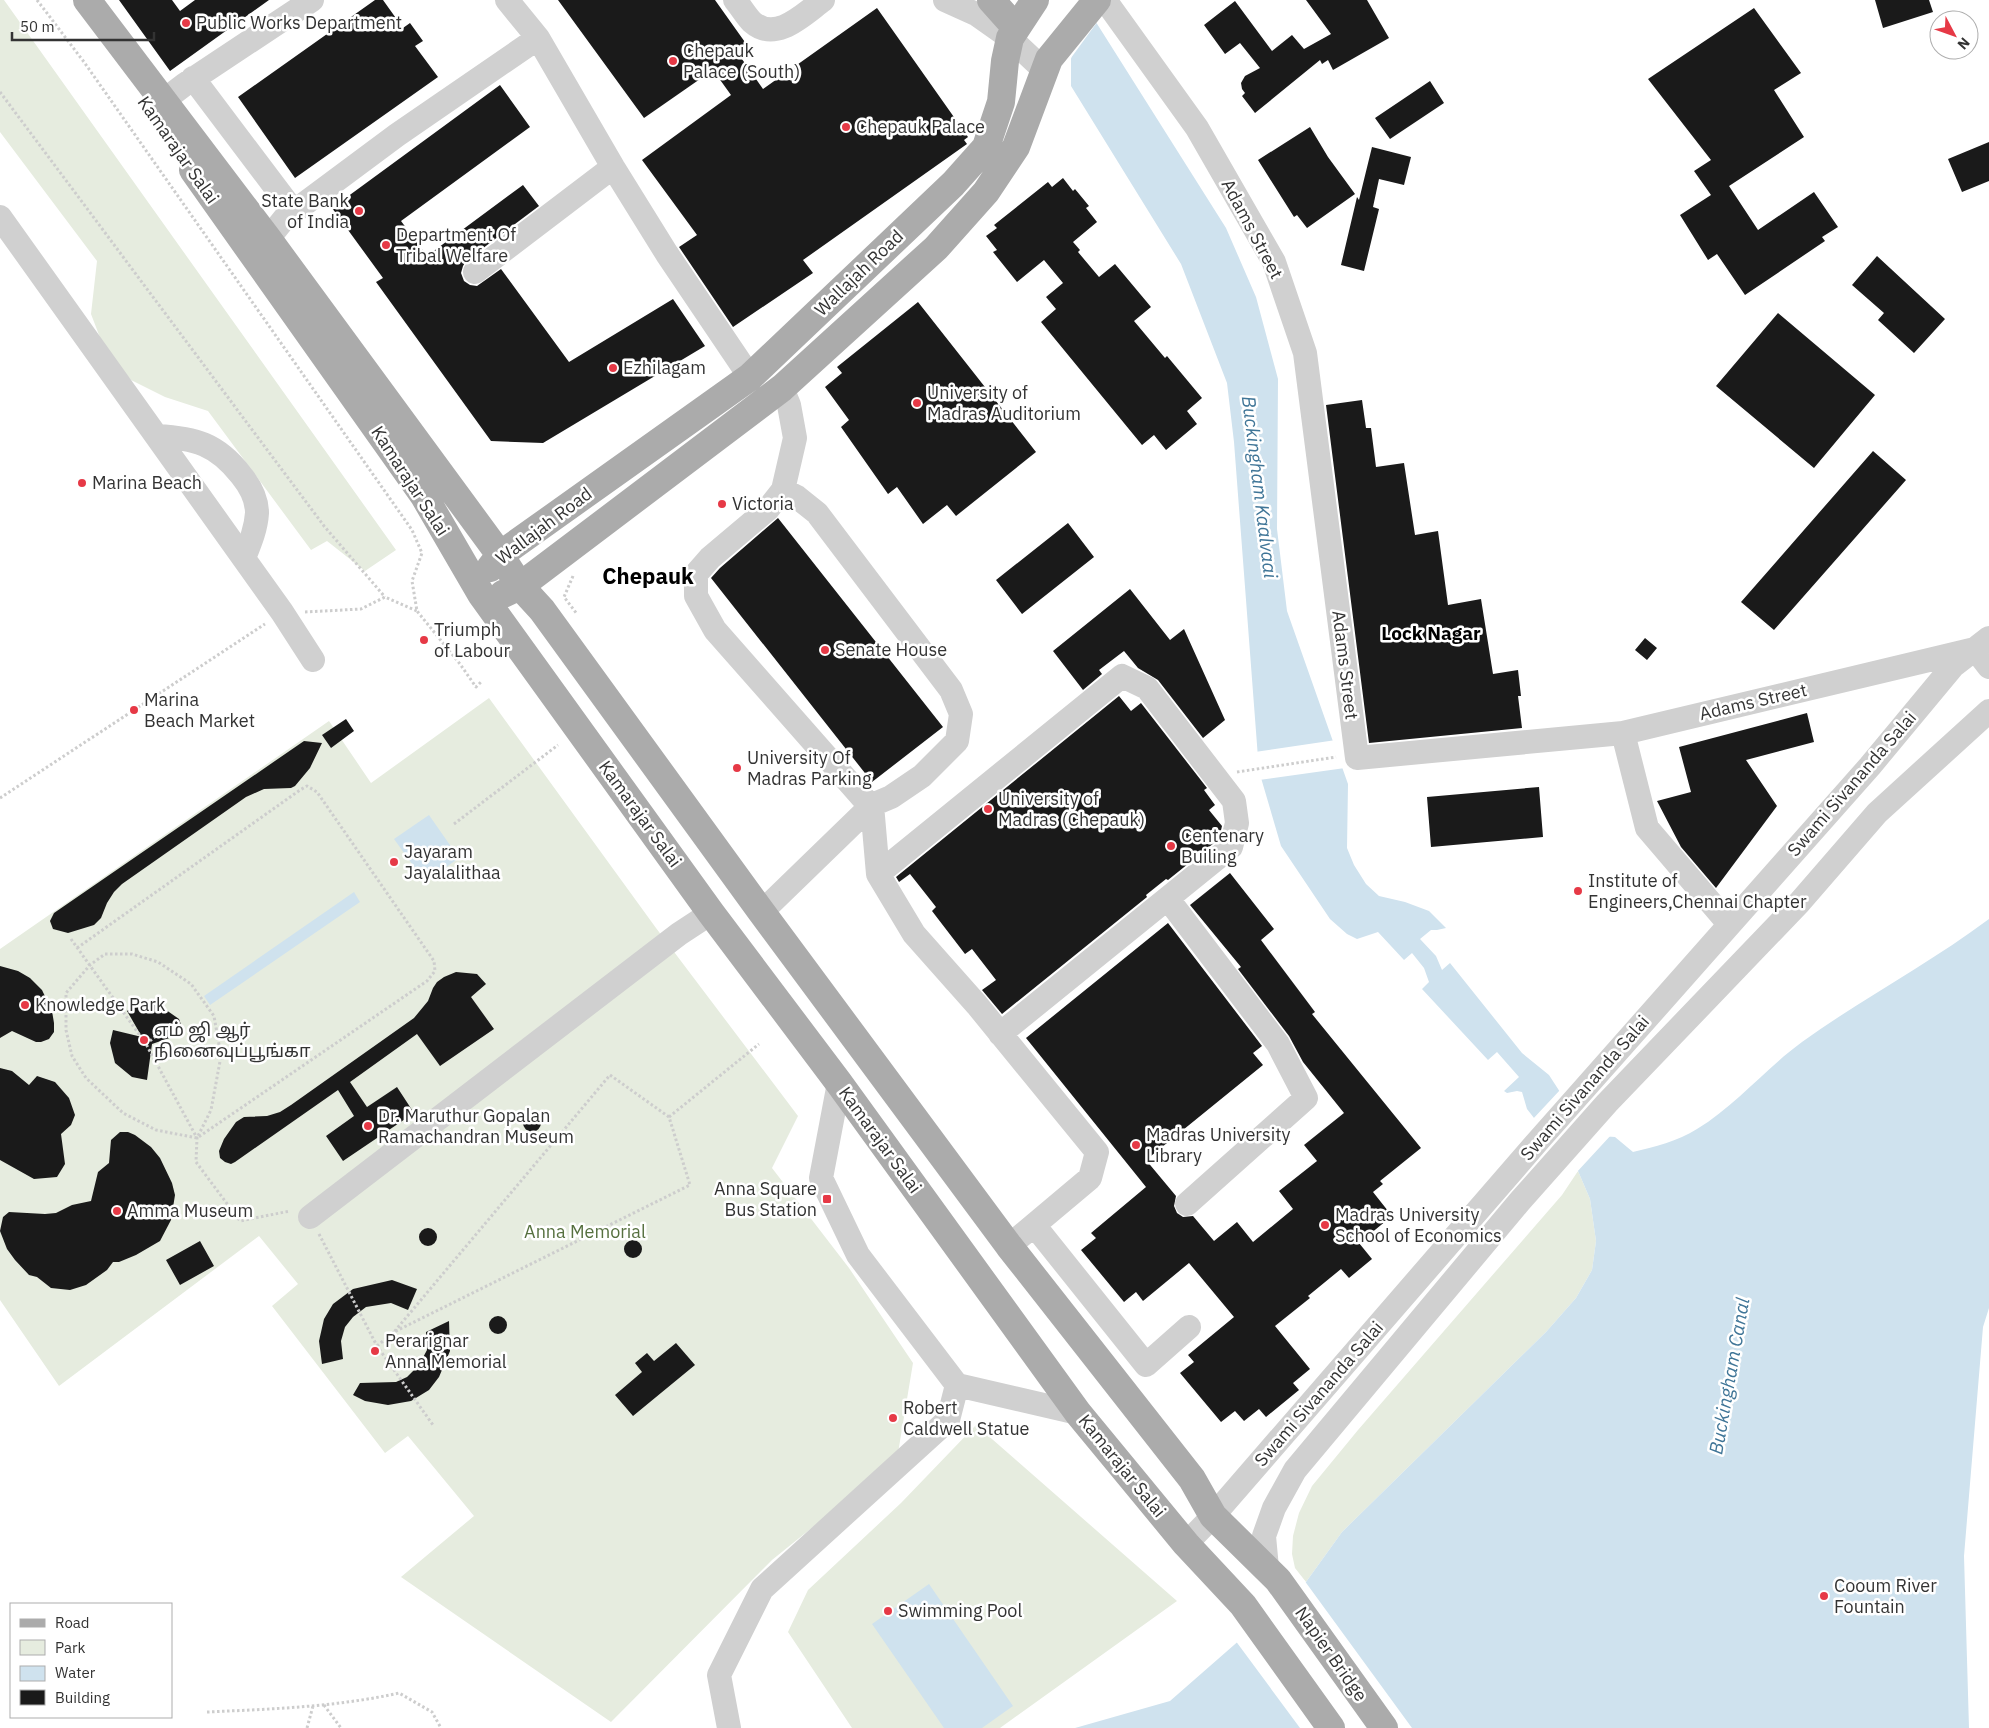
<svg xmlns="http://www.w3.org/2000/svg" width="1989" height="1728" viewBox="0 0 1989 1728" font-family="'IBM Plex Sans','Noto Sans Tamil',sans-serif">
  <rect width="100%" height="100%" fill="#fff"/>
  <path fill="#e6ecdf" d="M0,0H4L396,550L365,571L327,541L311,550L208,411L165,397L131,380L104,348L91,314L97,261L0,132Z
    M489,698L656,928L798,1116L772,1168L849,1268L913,1363L897,1459L772,1560L611,1722L401,1577L474,1516L408,1436L385,1453L272,1306L298,1284L259,1236L59,1386L0,1300V949L329,721L371,783Z
    M1578,1171L1590,1199L1596,1241L1592,1270L1576,1298L1546,1332L1342,1532L1306,1582L1295,1568L1292,1554L1293,1536L1299,1513L1312,1486L1358,1430L1562,1195Z
    M976,1425L1177,1601L1000,1728H852L788,1632L808,1590L901,1503Z"/>
  <path fill="#cfe2ee" d="M1082,0L1226,228L1256,297L1278,379L1277,529L1287,611L1348,784L1347,848L1354,865L1366,884L1379,896L1405,902L1429,911L1446,928L1437,930H1431L1420,939L1436,956L1442,970L1450,963L1522,1053L1549,1075L1571,1109L1601,1136L1615,1137L1633,1152C1654,1147 1678,1141 1697,1129C1736,1105 1765,1069 1802,1042C1863,998 1929,964 1989,919V1308L1983,1327L1964,1556L1969,1728H1075L1170,1701L1306,1582L1342,1532L1546,1332L1576,1298L1592,1270L1596,1241L1590,1199L1578,1171L1551,1132L1534,1118L1527,1109L1522,1092L1517,1091L1507,1093L1504,1091L1519,1077L1497,1052L1488,1060L1422,989L1429,982L1424,968L1412,953L1404,960L1378,932L1357,939L1347,934L1330,919L1281,846L1259,771L1234,442L1227,383L1181,264L1071,86V59Z
    M429,815L459,858L425,882L394,839Z
    M354,892L360,902L210,1005L204,996Z
    M929,1584L1013,1706L982,1728H944L872,1624Z"/>
  <path fill="#fff" d="M1024,0H1085L1098,21L1068,62Z
    M1336,740L1345,768L1259,780L1255,752Z
    M1560,1090L1580,1115L1602,1133L1612,1134L1576,1173L1558,1143L1532,1120Z
    M1304,1580L1412,1728H1300L1235,1640Z"/>
  <path fill="#1a1a1a" d="M119,0H172L180,11L195,0H269L170,71Z
    M375,0H383L403,28L410,23L423,41L415,46L438,77L295,178L238,97Z
    M558,0H715L747,45L737,52L763,89L877,8L968,137L964,140L967,144L803,260L813,273L733,327L679,247L697,235L642,160L731,95L713,70L644,118Z
    M1306,0H1367L1389,38L1333,70L1328,60L1322,64L1320,60L1255,113L1242,96L1245,93L1242,89L1241,83L1245,76L1260,68L1240,43L1225,54L1204,25L1235,1L1272,51L1292,35L1304,49L1331,34Z
    M1875,0H1929L1933,12L1883,28Z
    M1754,8L1801,73L1774,90L1804,137L1729,186L1758,230L1814,192L1838,227L1822,237L1825,241L1745,295L1717,254L1708,260L1680,215L1711,195L1694,171L1711,160L1648,79Z
    M1430,81L1444,103L1390,139L1375,118Z
    M500,85L530,127L401,221L427,256L523,185L539,206L466,261L463,266L461,273L464,281L470,285L477,286L501,269L569,362L673,299L705,346L543,443L491,441L376,282L383,278L332,208Z
    M1310,127L1328,157L1355,194L1307,228L1297,215L1294,217L1258,160Z
    M1989,142V181L1962,192L1948,159Z
    M1372,147L1411,157L1404,185L1379,179L1373,207L1379,209L1364,271L1341,265L1357,197L1359,200Z
    M1063,178L1073,191L1075,189L1089,206L1086,208L1097,222L1073,242L1080,250L1078,252L1099,277L1115,264L1151,307L1134,321L1165,358L1167,356L1202,398L1187,411L1197,424L1166,450L1154,435L1142,445L1041,322L1056,309L1046,297L1063,283L1044,260L1017,282L993,252L997,250L986,236L997,228L994,225L1048,182L1052,187Z
    M1877,256L1945,319L1914,353L1878,320L1884,313L1852,285Z
    M918,302L1036,452L956,516L947,505L923,524L897,487L888,494L841,427L849,420L825,387L842,373L837,367Z
    M1778,313L1875,395L1814,468L1716,386Z
    M1362,400L1366,428H1371L1376,467L1404,463L1415,535L1438,531L1448,605L1481,599L1493,674L1518,670L1521,696H1518L1522,728L1369,743L1326,405Z
    M1873,451L1906,480L1774,630L1741,602Z
    M778,518L943,727L872,782L711,578L720,568Z
    M1068,523L1094,557L1022,614L996,580Z
    M1130,589L1170,640L1184,629L1225,720L1203,738L1158,680L1138,668L1124,651L1099,670L1102,674L1083,690L1053,651Z
    M1645,638L1657,648L1647,660L1635,650Z
    M1119,696L1131,711L1141,703L1207,788L1204,790L1215,805L1209,810L1222,826L1219,839L1168,880L1166,879L1146,895L1147,897L1002,1014L982,990L996,980L972,949L965,954L932,911L936,907L910,874L899,882L896,877Z
    M1807,713L1814,742L1746,760L1777,806L1716,888L1681,847L1657,801L1691,792L1679,747Z
    M346,719L354,731L331,748L322,735Z
    M304,741L322,743L310,768L295,786L291,788L264,789L246,797L122,884L114,892L107,903L101,918L94,925L68,933L53,929L50,921L54,913Z
    M1539,787L1543,837L1431,847L1427,797Z
    M1230,873L1274,929L1261,940L1315,1012L1312,1014L1421,1148L1380,1181L1383,1184L1373,1192L1392,1216L1359,1243L1372,1259L1349,1278L1341,1269L1308,1296L1310,1298L1275,1326L1310,1369L1293,1383L1299,1390L1266,1417L1259,1409L1244,1421L1235,1411L1221,1422L1180,1373L1194,1362L1188,1355L1234,1317L1189,1263L1143,1301L1136,1292L1124,1302L1081,1250L1096,1238L1091,1233L1146,1187L1026,1038L1168,923L1262,1046L1253,1053L1263,1065L1146,1160L1176,1196L1174,1206L1177,1213L1183,1217L1193,1216L1214,1241L1237,1222L1253,1242L1293,1209L1279,1191L1317,1161L1304,1145L1344,1113L1303,1062L1289,1036L1238,969L1241,967L1190,905Z
    M0,966L18,971L30,978L42,990L52,1011L54,1023V1032L49,1039L41,1042H36L12,1031L0,1038Z
    M456,972L477,974L486,984L471,997L494,1029L440,1066L417,1034L350,1082L367,1107L397,1087L414,1113L343,1161L326,1136L354,1116L338,1090L235,1162L231,1164L225,1162L220,1158L219,1151L224,1139L236,1122L244,1117L267,1116L280,1112L291,1105L414,1018L428,1001L433,988L437,982L444,977Z
    M138,1004L159,1005L179,1019L184,1033L152,1044L147,1080L132,1077L115,1063L110,1043L113,1030L142,1037L127,1011Z
    M0,1068L12,1071L29,1085L37,1076L55,1082L69,1098L75,1115L71,1125L61,1134L65,1164L57,1177L34,1179L0,1160Z
    M523 1123a9 9 0 1 1 18 0a9 9 0 1 1-18 0Z
    M120,1132H128L135,1135L151,1147L160,1158L172,1183L175,1195L171,1220L160,1241L136,1255L119,1262H113L107,1270L86,1285L70,1290L51,1288L37,1277L29,1275L15,1260L7,1249L0,1231L3,1217L9,1212L45,1214L56,1213L72,1205L91,1201L98,1172L109,1163L111,1140Z
    M419 1237a9 9 0 1 1 18 0a9 9 0 1 1-18 0Z
    M624 1249a9 9 0 1 1 18 0a9 9 0 1 1-18 0Z
    M200,1241L214,1266L180,1285L166,1260Z
    M392,1280L417,1289L408,1310L391,1303L366,1307L353,1317L345,1327L341,1341L343,1359L322,1364L319,1341L324,1319L333,1304L353,1289Z
    M489 1325a9 9 0 1 1 18 0a9 9 0 1 1-18 0Z
    M449,1321L450,1351L439,1377L429,1390L411,1401L388,1405L365,1401L353,1395L360,1383L396,1382L407,1377L419,1365L427,1350L426,1332Z
    M676,1343L695,1365L633,1416L615,1395L642,1372L635,1363L647,1353L654,1361Z"/>
  <g fill="none" stroke-linecap="round" stroke-linejoin="round">
    <path stroke="#cdcdcd" stroke-width="3" stroke-dasharray="2.5 2.5" stroke-linecap="butt" d="M37,0L84,62L412,530L422,553L412,581L417,611L460,664L476,687L482,681
      M0,92L324,526L385,597
      M573,576L564,597L577,614
      M305,612L361,609L385,597L417,611
      M1237,772L1336,757
      M0,798L265,624
      M454,824L558,745
      M71,939L146,1044L197,1138L196,1162L240,1221L290,1211
      M77,948L300,790L307,786L317,792L434,961L435,971L427,981L197,1138L156,1130L123,1113L86,1078L72,1056L66,1030V993L90,965L105,954H132L158,962L191,984L214,1016L221,1056L211,1110L197,1138
      M146,1044L171,1024
      M610,1075L669,1117L690,1185L394,1332Z
      M669,1117L759,1044
      M319,1234L377,1346L433,1425
      M377,1346L394,1332
      M324,1705L341,1728
      M207,1712C272,1709 336,1707 399,1693L432,1712L441,1728
      M307,1728L313,1706"/>
    <path stroke="#d0d0d0" stroke-width="24" d="M507,0L538,38L613,167L667,254L750,377
      M735,0C741,7 746,16 752,22C776,43 804,14 823,0
      M945,0L976,14L1010,38L1044,70
      M1105,0L1197,128L1274,262L1305,353L1357,758L1623,733L1975,649L1989,667
      M193,78L294,212
      M163,101L184,85L312,0
      M0,217L282,612L313,660
      M253,250L268,239L284,219L397,135L538,38
      M475,272L613,167
      M782,388L789,405L795,438L783,490L768,509L710,558L696,574V596L715,630L862,797L872,805L878,874L914,934L977,1005L1097,1152L1090,1178L1009,1246
      M157,436C195,438 217,444 241,475C250,486 257,499 257,513C256,529 250,543 244,558
      M1623,733L1647,828L1729,924
      M878,874L1122,676L1147,688L1234,801L1237,823L1231,847L1000,1034
      M1168,899L1278,1044L1306,1098L1187,1204
      M760,910L772,902L872,805L891,797L922,776L957,741L961,714L951,690L817,513L797,497L783,490
      M839,1083L821,1178L858,1255L957,1385L1078,1413
      M310,1217L679,934L711,913
      M1034,1225L1146,1365L1189,1327
      M1186,1544L1213,1516L1538,1141L1870,766L1953,666L1989,638
      M1267,1568L1264,1536L1274,1508L1295,1470L1520,1201L1607,1103L1799,903L1877,813L1989,711
      M729,1728L719,1675L762,1589L948,1420L957,1385"/>
    <path stroke="#ababab" stroke-width="28" d="M87,0L268,239L500,555L520,586L542,610L760,910L1009,1246L1192,1479L1213,1516L1278,1580L1384,1728
      M991,0L1016,28
      M193,170L424,496L481,594L711,913L839,1083L1078,1413L1186,1544L1243,1605L1331,1728
      M490,568L500,555L750,377L953,184L986,147L1001,102L1005,61L1010,38L1035,0
      M503,594L520,586L782,388L936,248L986,192L1016,147L1049,59L1097,0"/>
  </g>
  <g fill="#e63946" stroke="#fff" stroke-width="2">
    <circle cx="186" cy="23" r="5"/>
    <circle cx="673" cy="61" r="5"/>
    <circle cx="846" cy="127" r="5"/>
    <circle cx="359" cy="211" r="5"/>
    <circle cx="386" cy="245" r="5"/>
    <circle cx="613" cy="368" r="5"/>
    <circle cx="917" cy="403" r="5"/>
    <circle cx="82" cy="483" r="5"/>
    <circle cx="722" cy="504" r="5"/>
    <circle cx="424" cy="640" r="5"/>
    <circle cx="825" cy="650" r="5"/>
    <circle cx="134" cy="710" r="5"/>
    <circle cx="737" cy="768" r="5"/>
    <circle cx="988" cy="809" r="5"/>
    <circle cx="1171" cy="846" r="5"/>
    <circle cx="394" cy="862" r="5"/>
    <circle cx="1578" cy="891" r="5"/>
    <circle cx="25" cy="1005" r="5"/>
    <circle cx="144" cy="1040" r="5"/>
    <circle cx="368" cy="1126" r="5"/>
    <circle cx="1136" cy="1145" r="5"/>
    <rect x="822" y="1194" width="10" height="10" rx="2.5"/>
    <circle cx="117" cy="1211" r="5"/>
    <circle cx="1325" cy="1225" r="5"/>
    <circle cx="375" cy="1351" r="5"/>
    <circle cx="893" cy="1418" r="5"/>
    <circle cx="1824" cy="1596" r="5"/>
    <circle cx="888" cy="1611" r="5"/>
  </g>
  <g text-anchor="middle" stroke-width="5" stroke-linejoin="round" paint-order="stroke">
    <g font-size="18" fill="#333" stroke="#fff" text-anchor="start">
      <text x="196" y="29">Public Works Department</text>
      <text x="683" y="57">Chepauk<tspan x="683" dy="21">Palace (South)</tspan></text>
      <text x="856" y="133">Chepauk Palace</text>
      <text x="349" y="207" text-anchor="end">State Bank<tspan x="349" dy="21">of India</tspan></text>
      <text x="396" y="241">Department Of<tspan x="396" dy="21">Tribal Welfare</tspan></text>
      <text x="623" y="374">Ezhilagam</text>
      <text x="927" y="399">University of<tspan x="927" dy="21">Madras Auditorium</tspan></text>
      <text x="92" y="489">Marina Beach</text>
      <text x="732" y="510">Victoria</text>
      <text x="434" y="636">Triumph<tspan x="434" dy="21">of Labour</tspan></text>
      <text x="835" y="656">Senate House</text>
      <text x="144" y="706">Marina<tspan x="144" dy="21">Beach Market</tspan></text>
      <text x="747" y="764">University Of<tspan x="747" dy="21">Madras Parking</tspan></text>
      <text x="998" y="805">University of<tspan x="998" dy="21">Madras (Chepauk)</tspan></text>
      <text x="1181" y="842">Centenary<tspan x="1181" dy="21">Builing</tspan></text>
      <text x="404" y="858">Jayaram<tspan x="404" dy="21">Jayalalithaa</tspan></text>
      <text x="1588" y="887">Institute of<tspan x="1588" dy="21">Engineers,Chennai Chapter</tspan></text>
      <text x="35" y="1011">Knowledge Park</text>
      <text x="154" y="1036">எம் ஜி ஆர்<tspan x="154" dy="21">நினைவுப்பூங்கா</tspan></text>
      <text x="378" y="1122">Dr. Maruthur Gopalan<tspan x="378" dy="21">Ramachandran Museum</tspan></text>
      <text x="1146" y="1141">Madras University<tspan x="1146" dy="21">Library</tspan></text>
      <text x="817" y="1195" text-anchor="end">Anna Square<tspan x="817" dy="21">Bus Station</tspan></text>
      <text x="127" y="1217">Amma Museum</text>
      <text x="1335" y="1221">Madras University<tspan x="1335" dy="21">School of Economics</tspan></text>
      <text x="385" y="1347">Perarignar<tspan x="385" dy="21">Anna Memorial</tspan></text>
      <text x="903" y="1414">Robert<tspan x="903" dy="21">Caldwell Statue</tspan></text>
      <text x="1834" y="1592">Cooum River<tspan x="1834" dy="21">Fountain</tspan></text>
      <text x="898" y="1617">Swimming Pool</text>
    </g>
    <g font-size="18" fill="#333" stroke="#fff">
      <text transform="translate(178 150) rotate(55)" y="6">Kamarajar Salai</text>
      <text transform="translate(1252 229) rotate(62)" y="6">Adams Street</text>
      <text transform="translate(859 273) rotate(-44)" y="6">Wallajah Road</text>
      <text transform="translate(410 481) rotate(57)" y="6">Kamarajar Salai</text>
      <text transform="translate(544 526) rotate(-37)" y="6">Wallajah Road</text>
      <text transform="translate(1345 665) rotate(83)" y="6">Adams Street</text>
      <text transform="translate(1753 702) rotate(-13)" y="6">Adams Street</text>
      <text transform="translate(1852 784) rotate(-49)" y="6">Swami Sivananda Salai</text>
      <text transform="translate(640 814) rotate(54)" y="6">Kamarajar Salai</text>
      <text transform="translate(1585 1088) rotate(-49)" y="6">Swami Sivananda Salai</text>
      <text transform="translate(880 1140) rotate(54)" y="6">Kamarajar Salai</text>
      <text transform="translate(1319 1394) rotate(-49)" y="6">Swami Sivananda Salai</text>
      <text transform="translate(1122 1466) rotate(51)" y="6">Kamarajar Salai</text>
      <text transform="translate(1331 1654) rotate(55)" y="6">Napier Bridge</text>
    </g>
    <g font-size="18" fill="#56703f" stroke="#fff">
      <text x="585" y="1238">Anna Memorial</text>
    </g>
    <g font-size="19" font-style="italic" fill="#3f7597" stroke="#fff">
      <text transform="translate(1260 487) rotate(83)" y="7">Buckingham Kaalvaai</text>
      <text transform="translate(1729 1376) rotate(-80)" y="7">Buckingham Canal</text>
    </g>
    <g font-size="19" font-weight="bold" fill="#000" stroke="#fff">
      <text x="1431" y="640">Lock Nagar</text>
    </g>
    <g font-size="22" font-weight="bold" fill="#000" stroke="#fff">
      <text x="648" y="584">Chepauk</text>
    </g>
  </g>
  <rect x="10" y="1603" width="162" height="115" fill="#ffffff" stroke="#adadad"/>
  <rect x="20" y="1619" width="25" height="8" fill="#ababab" stroke="#adadad"/>
  <text x="55" y="1628" font-size="15" fill="#333333">Road</text>
  <rect x="20" y="1640" width="25" height="15" fill="#e6ecdf" stroke="#adadad"/>
  <text x="55" y="1653" font-size="15" fill="#333333">Park</text>
  <rect x="20" y="1666" width="25" height="15" fill="#cfe2ee" stroke="#adadad"/>
  <text x="55" y="1678" font-size="15" fill="#333333">Water</text>
  <rect x="20" y="1690" width="25" height="15" fill="#1a1a1a" stroke="#adadad"/>
  <text x="55" y="1703" font-size="15" fill="#333333">Building</text>
  <g transform="translate(1954 35) rotate(131)"><circle r="24" fill="#ffffff" stroke="#adadad"/>
  <path d="M0-4L9 19L0 12L-9 19Z" fill="#e63946"/>
  <text y="-8" font-size="14" font-weight="bold" text-anchor="middle" fill="#333333">N</text>
  </g>
  <path d="M12 32v8h142v-8" fill="none" stroke="#333333" stroke-width="2.5"/>
  <text x="20" y="32" font-size="15" fill="#333333" stroke="#ffffff" stroke-width="4" paint-order="stroke">50 m</text>
</svg>
